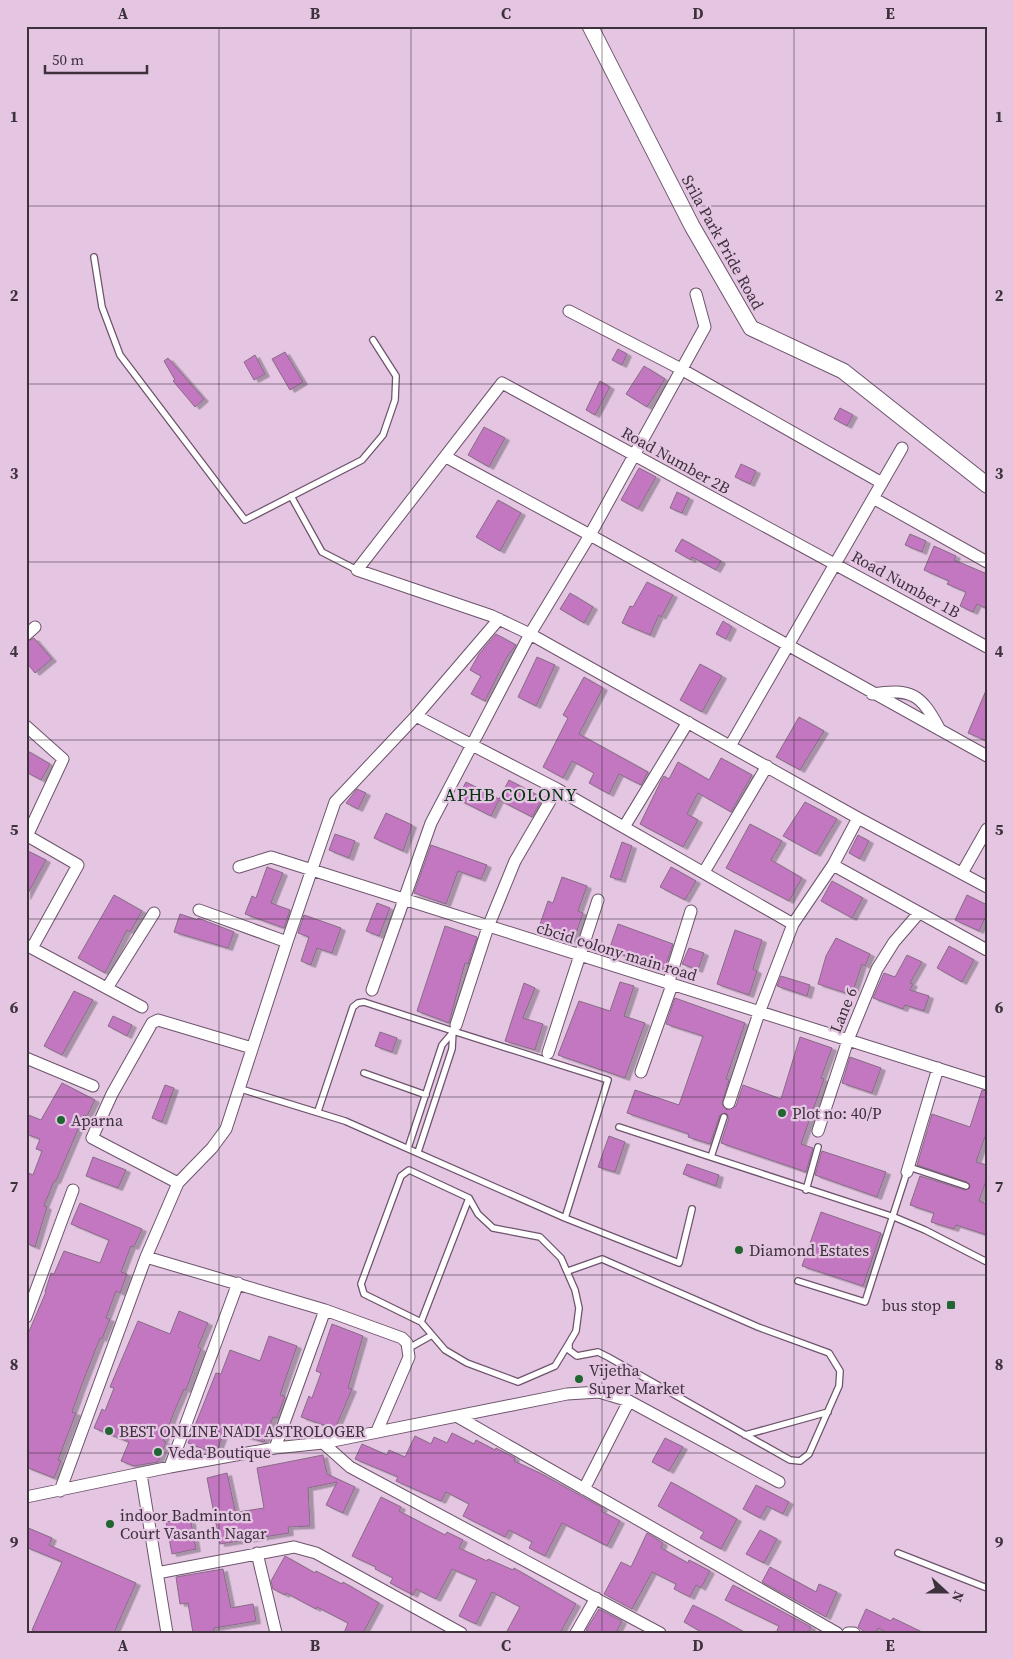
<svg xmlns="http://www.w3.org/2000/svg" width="1013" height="1659" viewBox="0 0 1013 1659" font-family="'Source Serif 4',serif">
  <defs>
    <filter id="shadow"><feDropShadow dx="4.5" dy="2.5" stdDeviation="0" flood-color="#0004"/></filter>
  </defs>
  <rect width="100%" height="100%" fill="#e4c6e2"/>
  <path fill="#c377c1" stroke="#876c85" filter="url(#shadow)" d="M618,349L627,354L622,365L612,360Z
    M285,352L303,382L290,390L272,359Z
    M255,355L265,374L254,380L244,362Z
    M168,358L204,399L195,407L173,381L175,380L164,361Z
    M644,366L665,379L647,407L626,394Z
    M600,381L610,387L595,415L586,410Z
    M840,408L853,415L847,426L834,419Z
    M484,427L505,438L489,467L468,455Z
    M741,464L756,471L750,484L735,477Z
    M639,468L656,477L638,509L621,500Z
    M677,492L689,498L682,513L670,508Z
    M498,500L521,513L500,551L476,537Z
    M910,534L926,541L922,552L905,545Z
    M682,539L721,561L716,570L692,557L691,560L675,551Z
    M934,546L956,556L954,560L987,574V609L977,604L973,612L960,606L966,592L947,584L949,581L924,570Z
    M647,582L673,595L661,617L659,615L650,635L622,623L630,606L633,607Z
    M570,593L593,607L584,623L560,609Z
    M723,621L732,627L726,639L716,634Z
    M496,634L516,645L507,657L485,701L471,694L481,676L470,670L479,654Z
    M34,638L52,659L35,673L26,662V642Z
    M537,657L555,665L536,706L518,697Z
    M700,664L722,676L702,712L680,700Z
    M584,677L603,688L579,734L648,772L641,785L619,774L609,794L589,783L594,773L572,761L563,778L543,767L568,718L563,715Z
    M987,688V741L968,733Z
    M799,717L824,731L800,770L776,757Z
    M26,750L50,764L41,780L26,772Z
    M721,758L752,775L731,812L698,793L687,814L698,820L683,847L640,824L662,779L664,776L669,779L678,762L709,780Z
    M509,780L543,798L532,817L499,800L491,816L457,799L466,782L499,799Z
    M357,789L366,793L358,809L346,803Z
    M805,802L837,819L816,854L783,836Z
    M386,813L412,825L403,851L374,838Z
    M750,824L782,841L771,860L802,878L789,901L726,868Z
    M335,834L355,841L349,858L329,850Z
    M858,835L869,841L860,859L849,853Z
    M622,842L632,846L621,880L610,877Z
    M431,845L487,865L481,879L458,871L446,904L414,893Z
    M26,850L46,860L26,897Z
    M267,867L283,873L271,903L290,910L284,928L245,914L252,896L256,898Z
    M671,867L696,881L685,900L660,887Z
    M562,877L587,886L578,911L583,913L573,942L538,930L548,901L553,903Z
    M832,881L863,898L852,918L821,901Z
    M114,895L142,911L130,932L127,930L105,973L78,958Z
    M967,895L987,905V914L979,931L955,920Z
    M377,903L390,908L379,936L366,931Z
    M180,914L198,920V918L234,932L228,948L174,932Z
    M304,915L341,928L332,953L317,948L311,965L301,961L309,937L298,933Z
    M618,924L673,944L664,970L609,950Z
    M445,926L477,937L468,964L465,963L449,1023L417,1011Z
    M735,930L762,940L753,969L757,971L749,995L717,984Z
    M836,938L870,954L865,966L862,964L852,995L818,984L826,956Z
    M949,946L974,960L962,982L937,968Z
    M689,948L704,953L698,970L682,964Z
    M907,955L922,962L910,983L913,984L910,990L929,996L924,1011L905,1005L903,1009L873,998L884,973L895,977Z
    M781,976L810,985L807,996L777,986Z
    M620,982L634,986L624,1016L645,1023L625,1078L558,1055L579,1001L610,1011Z
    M524,983L535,988L523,1018L543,1024L535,1050L505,1041Z
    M74,991L93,1000L62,1055L44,1046Z
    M675,998L745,1023L726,1079L729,1080L722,1104L727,1110L736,1106L743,1085L781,1099L800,1037L832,1048L821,1078L824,1079L801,1144L813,1148L806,1172L721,1143L729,1118L726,1113L720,1115L710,1144L688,1137L689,1134L627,1113L635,1090L679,1105L703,1036L666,1024Z
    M113,1016L132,1025L127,1036L108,1026Z
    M380,1032L397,1038L392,1052L375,1046Z
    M850,1057L881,1068L872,1093L842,1083Z
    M62,1083L95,1100L87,1116L84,1115L56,1181H54L44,1206L47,1207L35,1247L26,1243V1172L33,1175L42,1151L36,1149L40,1139L26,1134V1114L41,1120Z
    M165,1085L174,1088L162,1122L152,1118Z
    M982,1090L987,1091V1131L976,1162L987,1165V1178L979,1201L987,1204V1235L956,1225L954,1229L931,1222L934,1213L910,1205L920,1176L965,1190L970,1188L967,1182L917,1165L932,1114L970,1127Z
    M609,1136L625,1142L615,1172L598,1167Z
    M822,1151L886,1172L877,1197L815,1175Z
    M93,1157L126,1170L118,1188L86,1176Z
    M687,1164L719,1175L716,1186L683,1174Z
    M80,1203L142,1229L134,1247L131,1246L121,1272L127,1274L120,1293L116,1291L106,1318L110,1319L102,1339L100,1338L81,1387L72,1412L76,1413L58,1460L61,1461L54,1478L26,1467V1345L29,1337L27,1336L46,1292H45L51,1273L54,1274L64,1251L100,1263L109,1240L71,1224Z
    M821,1212L881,1233L863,1286L802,1266Z
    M179,1311L208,1323L198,1347L201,1349L186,1390L184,1389L174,1412L163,1441L166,1442L158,1462L134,1466L121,1461L129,1442L94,1428L102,1409L105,1411L114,1388L110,1387L138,1321L170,1334Z
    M332,1324L363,1336L348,1388L352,1389L335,1429L301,1417L309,1396L312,1398L321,1373L316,1371Z
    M269,1336L297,1346L280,1395L285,1396L277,1418L273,1417L264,1442L225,1430L217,1451L211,1452L188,1443L216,1373L221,1374L230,1350L260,1361Z
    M452,1433L474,1444L476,1440L495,1450L496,1448L515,1458L514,1461L540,1473L603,1508L601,1511L620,1521L607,1546L562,1523L545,1556L529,1548L532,1542L509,1530L505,1537L463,1516L469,1504L446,1492L441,1501L396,1481L398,1477L355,1459L362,1444L387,1455L389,1450L405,1457L415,1436L431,1444L434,1437L447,1443Z
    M665,1438L683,1447L669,1471L652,1462Z
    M323,1455L327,1474L355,1487L343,1513L326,1505L337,1482L308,1488L310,1526L288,1527L289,1533L220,1544L207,1478L227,1473L235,1510L238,1512L264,1508L257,1468Z
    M671,1482L737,1519L721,1549L700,1538L704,1532L658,1506Z
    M756,1485L789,1502L783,1514L767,1506L760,1518L743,1509Z
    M381,1497L401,1507L399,1511L445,1535L447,1532L463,1540L459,1548L487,1561L488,1559L513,1570L514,1568L576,1604L560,1633H506L520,1607L492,1592L476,1624L459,1616L477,1580L452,1569L436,1599L416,1589L413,1595L390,1583L393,1578L375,1569L376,1567L352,1556Z
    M190,1517L196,1549L172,1554L166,1522Z
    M26,1527L52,1538L49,1545L136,1583L114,1633H39L32,1630L62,1562L26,1547Z
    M760,1530L777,1539L764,1563L746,1554Z
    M647,1533L663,1543L661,1548L688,1563L689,1560L710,1571L701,1588L696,1585L690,1597L674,1589L676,1584L652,1572L632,1609L604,1594L621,1562L631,1567Z
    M285,1556L315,1573L316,1571L342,1584L343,1582L379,1603L363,1633H344L348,1623L317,1607L316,1609L286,1593L285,1595L273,1589L271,1581Z
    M770,1567L816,1592L819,1584L837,1592L826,1617L762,1582Z
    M223,1569L231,1608L253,1604L256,1621L214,1628V1633H193L188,1603L180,1604L176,1577Z
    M733,1585L811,1627L808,1633H776L779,1626L725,1600Z
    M693,1605L715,1616L746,1633H703L684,1622Z
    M599,1609L622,1621L616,1633H592L586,1630Z
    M866,1609L891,1621L893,1618L924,1633H888L878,1628L876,1633H866L858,1627Z"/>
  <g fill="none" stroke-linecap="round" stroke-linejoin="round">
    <g stroke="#6d536b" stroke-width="8">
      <path id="lane" d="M94,257L102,307L120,355L245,520L362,460L383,435L395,400L396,376L373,340
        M291,496L322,552L357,570
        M453,1031L608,1080L565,1218
        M364,1073L426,1095
        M241,1089L345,1121L565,1218L679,1263L692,1209
        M318,1111L353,1007L358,1003L364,1002L453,1031L452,1049L418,1152
        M619,1127L894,1217L925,1230L987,1262
        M408,1148L442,1045L453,1032
        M711,1157L724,1117
        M909,1167L966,1186
        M806,1190L818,1147
        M568,1271L602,1259L758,1327L829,1353L840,1371L839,1386L809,1454L800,1461L790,1460L608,1357L598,1352L577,1356L569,1350V1343L576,1331L579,1308L575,1290L561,1258L540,1237L493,1228L478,1214L469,1198L409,1170L401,1176L361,1284L364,1294L421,1322L445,1350L467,1363L518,1382L555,1366L569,1343
        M798,1281L865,1302L907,1172
        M421,1322L469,1198
        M409,1348L432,1335
        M745,1435L828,1412
        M898,1553L987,1588"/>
    </g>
    <g stroke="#6d536b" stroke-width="13">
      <path id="street" d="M569,311L681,369L882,483
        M446,457L590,535L987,756
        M873,498L987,562
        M26,635L35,627
        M987,647L502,383L357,570L492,616L530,634L858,818L987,887
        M872,694C912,688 921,694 940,730
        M416,716L499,619
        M26,726L63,759L27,836
        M730,746L902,448
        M624,827L688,722
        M26,835L78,865L32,948
        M833,865L987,950
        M239,867L271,857L987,1084
        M704,872L767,766
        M962,873L987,829
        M199,910L287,942L335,802L416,716L557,789L793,924
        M26,945L142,1007
        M668,984L691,911
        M107,988L154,913
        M372,990L431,823L530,634L590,535L705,327L696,294
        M456,1025L488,927L515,861L557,789
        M548,1053L598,900
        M26,1058L93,1086
        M641,1072L672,985
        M729,1103L759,1013L793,924L833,865L858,818
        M818,1131L848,1040L877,969L894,942L919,913
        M907,1172L938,1068
        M178,1183L92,1138L112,1094L152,1023L158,1020L252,1048
        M146,1257L325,1310L402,1338L407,1343L409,1357L377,1431
        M26,1317L73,1190
        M458,1417L837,1633
        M323,1443L350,1467L660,1633
        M275,1448L325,1310
        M170,1467L238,1283
        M141,1474L167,1633
        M584,1489L629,1401
        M60,1491L146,1257L178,1183L212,1148L226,1129L287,942
        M26,1497L170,1467L275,1448L323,1443L567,1394L599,1392L629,1401L779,1482
        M257,1553L276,1633
        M157,1573L294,1547L316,1553L461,1633
        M576,1633L596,1598
        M848,1633H854"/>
    </g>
    <g stroke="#6d536b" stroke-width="17">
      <path id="secondary" d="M590,26L692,226L751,328L843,371L987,485"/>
    </g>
    <use href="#lane" stroke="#fff" stroke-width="5.5"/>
    <use href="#street" stroke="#fff" stroke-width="11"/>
    <use href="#secondary" stroke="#fff" stroke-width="15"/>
  </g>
  <path fill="none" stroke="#3d313c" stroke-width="1" stroke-opacity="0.55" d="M219,26V1633M411,26V1633M602,26V1633M794,26V1633M26,206H987M26,384H987M26,562H987M26,740H987M26,919H987M26,1097H987M26,1275H987M26,1453H987"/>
  <g fill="#216530" stroke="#e4c6e2" stroke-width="2">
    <circle cx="782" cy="1113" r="5"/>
    <circle cx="61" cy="1120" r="5"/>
    <circle cx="739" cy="1250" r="5"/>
    <rect x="946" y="1300" width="10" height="10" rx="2.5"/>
    <circle cx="579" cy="1379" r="5"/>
    <circle cx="109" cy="1431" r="5"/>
    <circle cx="158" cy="1452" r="5"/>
    <circle cx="110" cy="1524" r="5"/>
  </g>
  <g text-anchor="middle" stroke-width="4.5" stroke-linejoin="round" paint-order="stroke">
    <g font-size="16" fill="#3d313c" stroke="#e4c6e2">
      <text transform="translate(723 242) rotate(61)" y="6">Srila Park Pride Road</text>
      <text transform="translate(676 460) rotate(29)" y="6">Road Number 2B</text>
      <text transform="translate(906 584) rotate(29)" y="6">Road Number 1B</text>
      <text transform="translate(617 951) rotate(17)" y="6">cbcid colony main road</text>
      <text transform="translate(843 1010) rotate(-68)" y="6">Lane 6</text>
    </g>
    <g font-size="16" fill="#3d313c" stroke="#e4c6e2" text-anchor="start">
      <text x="792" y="1119">Plot no: 40/P</text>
      <text x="71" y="1126">Aparna</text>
      <text x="749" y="1256">Diamond Estates</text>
      <text x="941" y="1311" text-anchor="end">bus stop</text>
      <text x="589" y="1376">Vijetha<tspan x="589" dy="18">Super Market</tspan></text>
      <text x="119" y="1437">BEST ONLINE NADI ASTROLOGER</text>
      <text x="168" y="1458">Veda Boutique</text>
      <text x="120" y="1521">indoor Badminton<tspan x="120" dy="18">Court Vasanth Nagar</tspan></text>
    </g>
    <g font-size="18" letter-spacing="1" fill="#01330f" stroke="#e4c6e2">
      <text x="511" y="801">APHB COLONY</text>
    </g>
  </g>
  <rect width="1013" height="1659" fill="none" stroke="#e4c6e2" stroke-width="55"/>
  <g transform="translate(946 1592) rotate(111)" stroke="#e4c6e2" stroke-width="4" paint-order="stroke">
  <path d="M0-4L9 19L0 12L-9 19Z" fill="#3d313c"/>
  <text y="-8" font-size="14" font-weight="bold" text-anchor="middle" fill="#3d313c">N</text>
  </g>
  <path d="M45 65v8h102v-8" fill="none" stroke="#3d313c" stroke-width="2.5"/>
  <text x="52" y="65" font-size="15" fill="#3d313c" stroke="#e4c6e2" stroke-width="4" paint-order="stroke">50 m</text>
  <rect x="28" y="28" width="958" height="1604" fill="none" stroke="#3d313c" stroke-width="2"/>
  <g font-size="16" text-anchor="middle" font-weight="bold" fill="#3d313c">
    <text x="123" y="19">A</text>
    <text x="315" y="19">B</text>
    <text x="506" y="19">C</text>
    <text x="698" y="19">D</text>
    <text x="890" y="19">E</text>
    <text x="14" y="122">1</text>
    <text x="999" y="122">1</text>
    <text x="14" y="301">2</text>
    <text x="999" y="301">2</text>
    <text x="14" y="479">3</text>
    <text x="999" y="479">3</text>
    <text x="14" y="657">4</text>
    <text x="999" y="657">4</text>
    <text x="14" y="835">5</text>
    <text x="999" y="835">5</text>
    <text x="14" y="1013">6</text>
    <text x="999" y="1013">6</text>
    <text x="14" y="1192">7</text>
    <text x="999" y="1192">7</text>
    <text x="14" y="1370">8</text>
    <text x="999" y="1370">8</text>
    <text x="14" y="1548">9</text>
    <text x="999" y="1548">9</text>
    <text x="123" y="1651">A</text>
    <text x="315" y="1651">B</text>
    <text x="506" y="1651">C</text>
    <text x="698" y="1651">D</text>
    <text x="890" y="1651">E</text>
  </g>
</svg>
